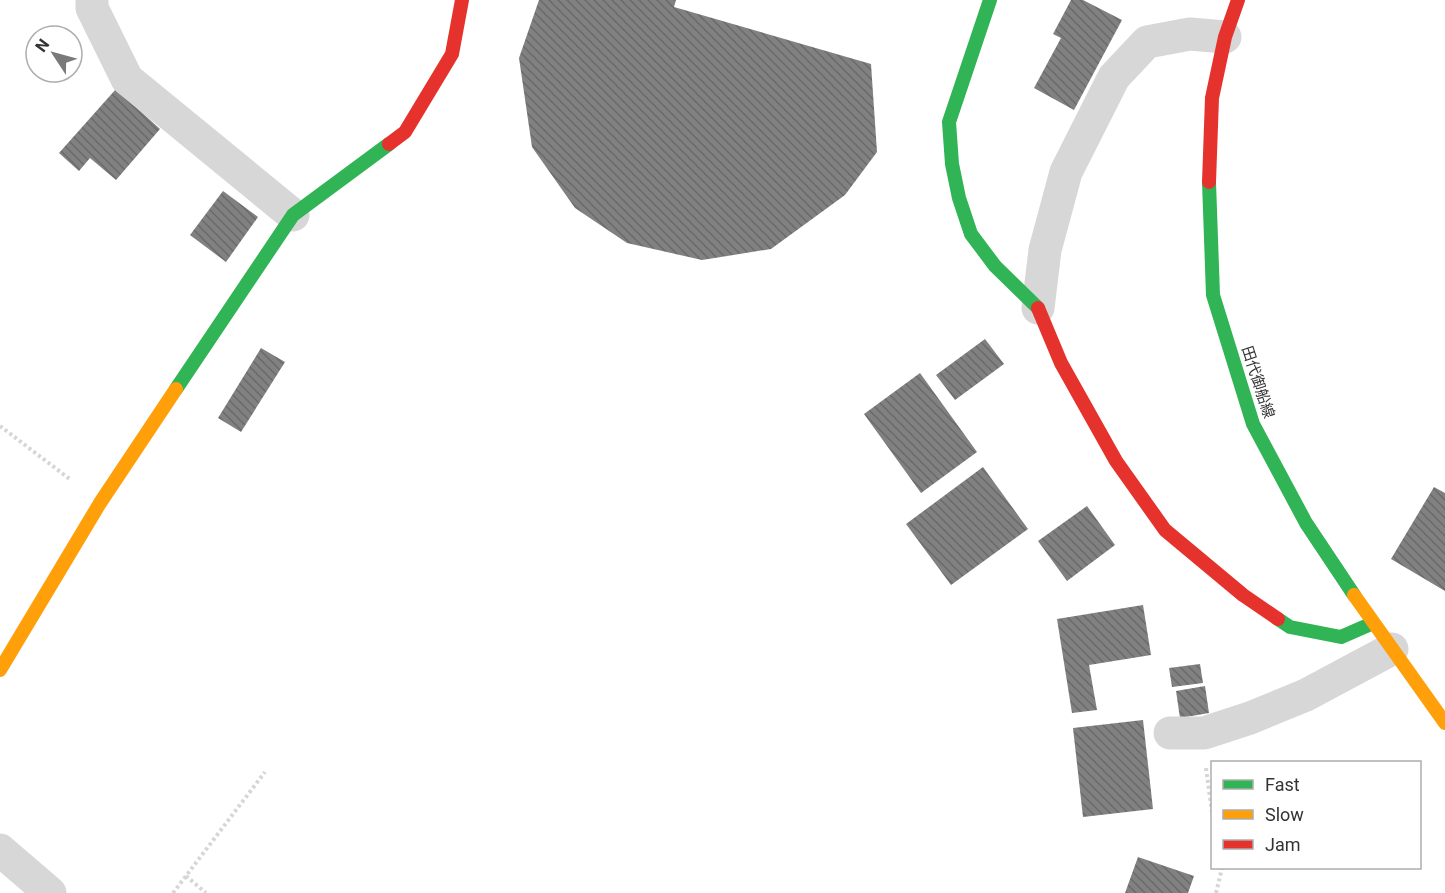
<svg xmlns="http://www.w3.org/2000/svg" width="1445" height="893" viewBox="0 0 1445 893" font-family="Roboto,'Noto Sans JP',sans-serif">
  <defs>
    <pattern id="building-back-hatch" width="6" height="6" patternUnits="userSpaceOnUse" patternTransform="scale(1.5)"><rect width="6" height="6" fill="#818181"/><path d="M-1 5l2 2M0 0l6 6M5-1l2 2" fill="none" stroke="#6a6a6a"/></pattern>
  </defs>
  <rect width="100%" height="100%" fill="#fff"/>
  <path fill="url(#building-back-hatch)" d="M539,0H676L674,7L871,64L877,152L845,195L771,249L702,260L627,243L575,208L532,147L519,58Z
    M1071,0H1083L1122,20L1074,110L1034,88L1061,38L1053,34Z
    M116,89L160,129L116,180L90,158L79,171L59,153Z
    M223,191L258,217L226,262L190,235Z
    M985,339L1004,364L955,400L936,375Z
    M261,348L285,362L241,432L218,418Z
    M920,373L977,452L921,493L864,414Z
    M983,467L1028,529L951,585L906,524Z
    M1434,487L1445,493V591L1391,559Z
    M1087,506L1115,545L1067,581L1038,541Z
    M1143,605L1151,655L1089,665L1097,710L1072,713L1057,619Z
    M1200,664L1203,683L1172,687L1169,668Z
    M1205,686L1209,713L1180,718L1176,691Z
    M1143,720L1153,809L1083,817L1073,728Z
    M1138,857L1194,876L1188,893H1125Z"/>
  <g fill="none" stroke-linecap="round" stroke-linejoin="round">
    <path stroke="#d6d6d6" stroke-width="4" stroke-dasharray="3 3" stroke-linecap="butt" d="M0,426L71,480
      M1206,768L1212,812
      M186,876L206,893
      M173,893L265,772
      M1216,893L1222,868"/>
    <path stroke="#d7d7d7" stroke-width="33" d="M92,0V8L127,79L293,215
      M1038,308L1045,250L1066,172L1114,77L1147,42L1190,34L1225,37
      M1170,733H1204L1250,718L1306,695L1392,649
      M0,850L50,893"/>
    <path stroke="#30b455" stroke-width="14" d="M990,0L949,122L952,164L959,198L971,234L995,266L1038,308
      M1209,182L1213,295L1253,424L1306,523L1354,595
      M176,389L293,215L389,144
      M1278,619L1290,627L1341,637L1373,623"/>
    <path stroke="#ff9f0a" stroke-width="14" d="M1354,595L1445,723
      M0,670L100,503L176,389"/>
    <path stroke="#e5322d" stroke-width="14" d="M389,144L405,132L452,54L462,0
      M1209,182L1212,98L1225,37L1238,0
      M1038,308L1061,363L1116,461L1165,530L1243,595L1278,619"/>
  </g>
  <g text-anchor="middle" stroke-width="6" stroke-linejoin="round" paint-order="stroke">
    <g font-size="15" fill="#333" stroke="#fff">
      <text transform="translate(1258 382) rotate(72)" y="5">田代御船線</text>
    </g>
  </g>
  <rect x="1211" y="761" width="210" height="108" fill="#ffffff" stroke="#adadad" stroke-width="1.5"/>
  <rect x="1223" y="780" width="30" height="9" fill="#30b455" stroke="#adadad" stroke-width="1.5"/>
  <text x="1265" y="791" font-size="18" fill="#333333">Fast</text>
  <rect x="1223" y="810" width="30" height="9" fill="#ff9f0a" stroke="#adadad" stroke-width="1.5"/>
  <text x="1265" y="821" font-size="18" fill="#333333">Slow</text>
  <rect x="1223" y="840" width="30" height="9" fill="#e5322d" stroke="#adadad" stroke-width="1.5"/>
  <text x="1265" y="851" font-size="18" fill="#333333">Jam</text>
  <g transform="translate(54 54) rotate(306)"><circle r="28" fill="#ffffff" stroke="#adadad" stroke-width="1.5"/>
  <path d="M0-4.5L10 22L0 15L-10 22Z" fill="#7a7a7a"/>
  <text y="-9" font-size="16" font-weight="bold" text-anchor="middle" fill="#333333">N</text>
  </g>
</svg>
